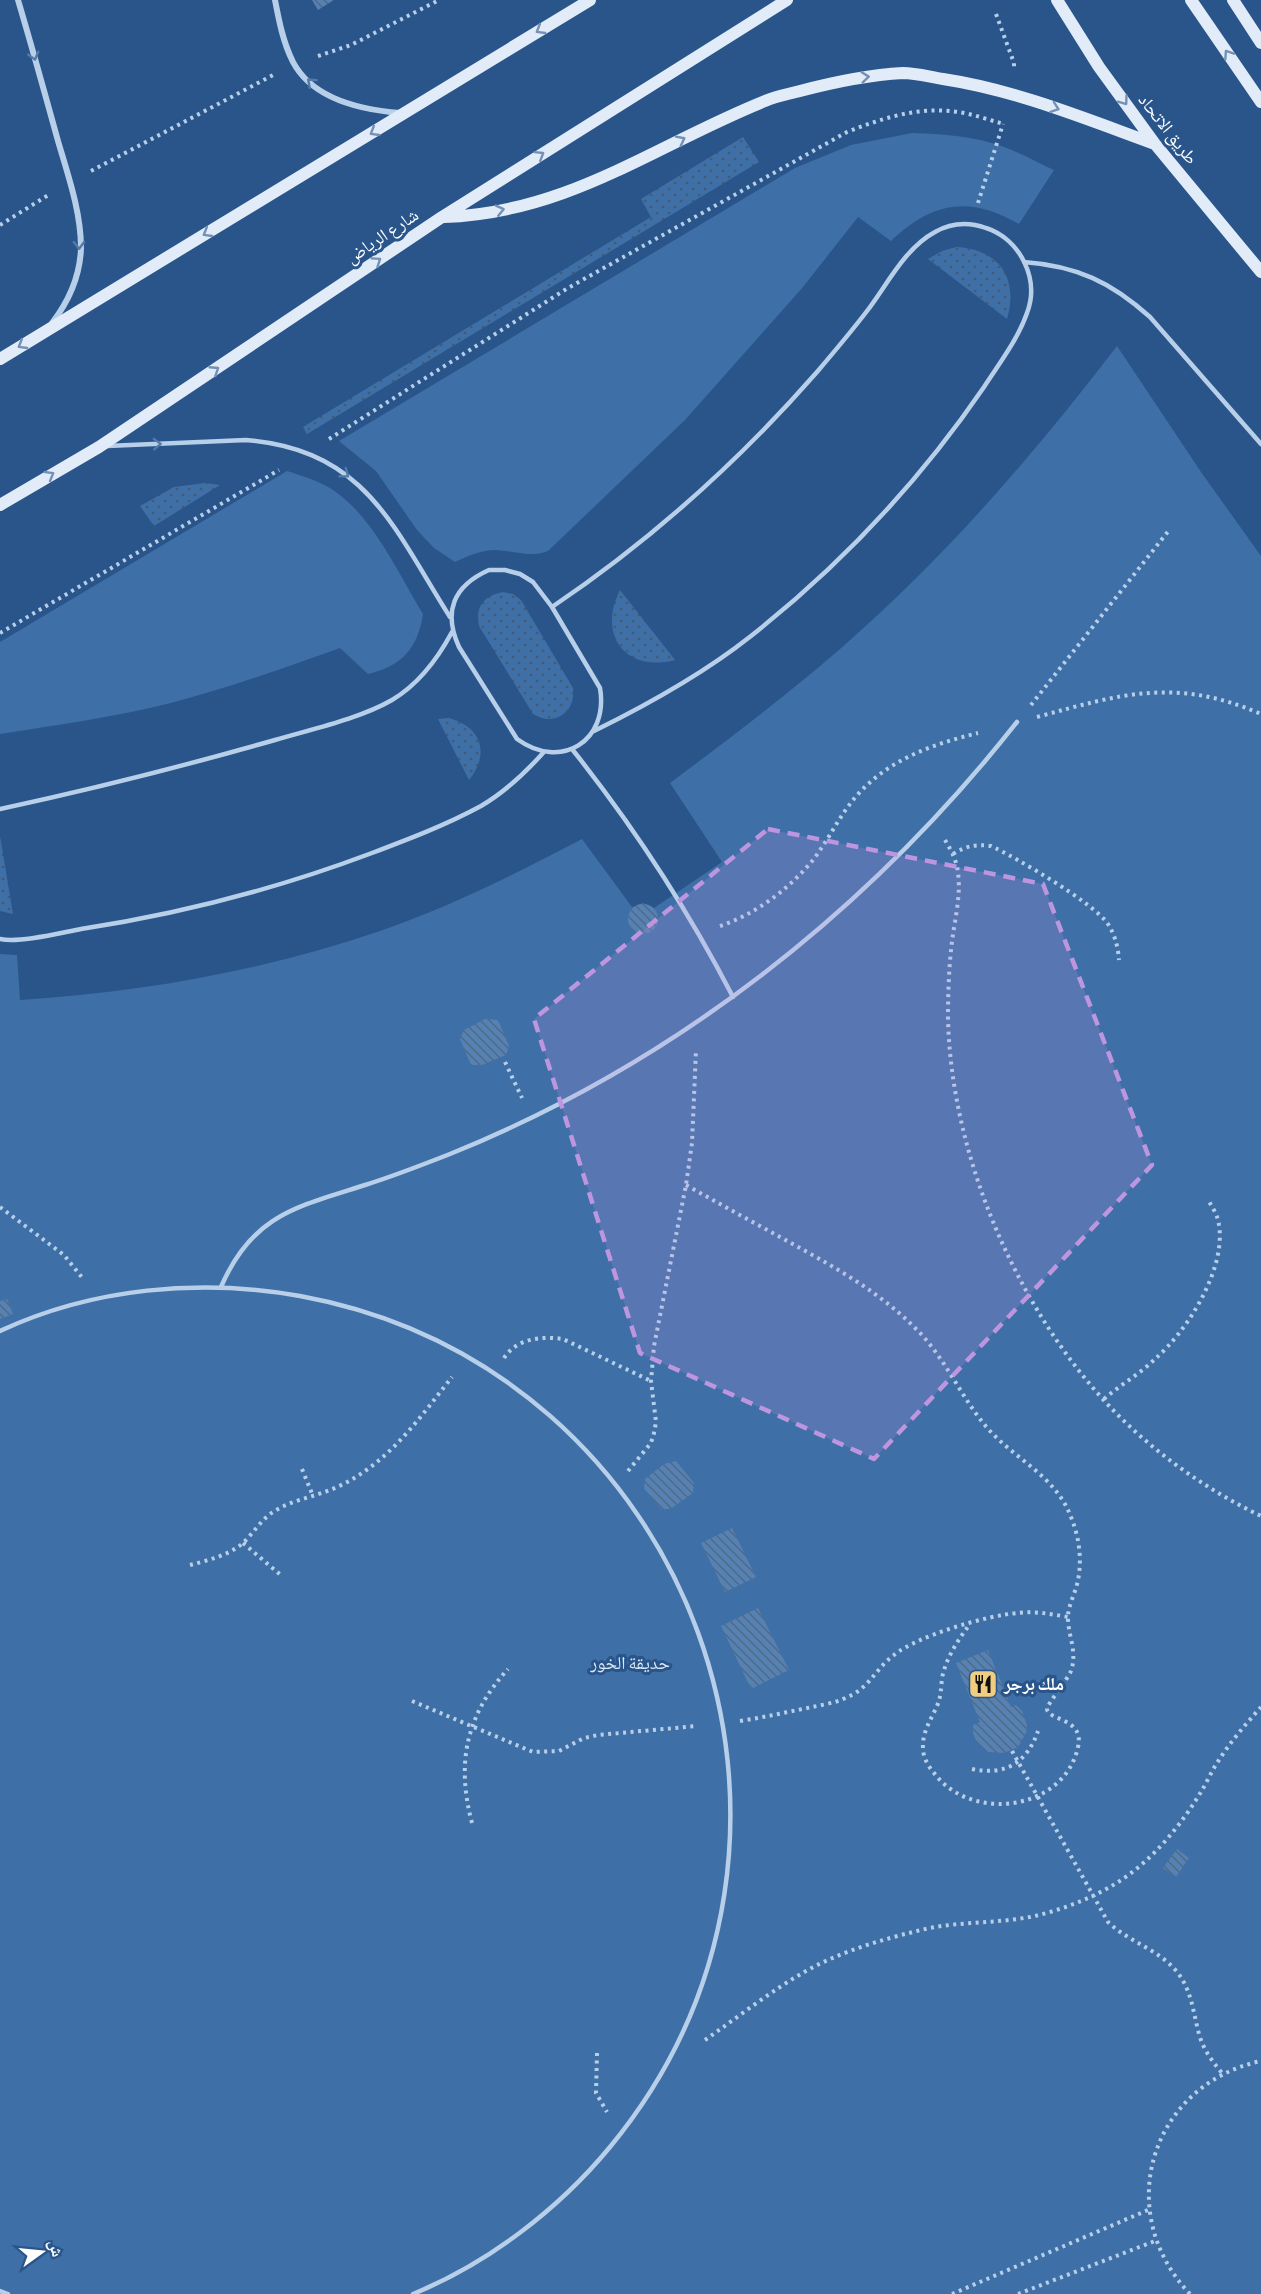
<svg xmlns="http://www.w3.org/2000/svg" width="1261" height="2294" viewBox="0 0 1261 2294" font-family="'Alegreya Sans','Noto Naskh Arabic',sans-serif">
  <defs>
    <pattern id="grass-dots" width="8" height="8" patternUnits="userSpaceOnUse" patternTransform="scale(1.5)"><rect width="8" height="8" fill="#3e6fa7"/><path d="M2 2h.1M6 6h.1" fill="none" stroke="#465a70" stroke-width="1.8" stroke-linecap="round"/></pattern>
    <pattern id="building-back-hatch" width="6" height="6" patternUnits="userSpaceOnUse" patternTransform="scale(1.5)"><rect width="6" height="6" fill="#5681b3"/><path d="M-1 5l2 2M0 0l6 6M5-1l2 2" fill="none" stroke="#526985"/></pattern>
  </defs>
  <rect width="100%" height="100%" fill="#29558b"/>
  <path fill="url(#grass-dots)" d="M743,137L759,162L307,434L303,427L651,217L641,199Z
    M956,247C999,249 1019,278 1007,319L928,259L942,251Z
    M205,483L220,485L154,526L140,506L174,487Z
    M620,590L675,660C626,673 597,635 620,590Z
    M503,592L513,594L521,600L573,688C576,713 554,727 533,714L479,626C475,606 484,596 503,592Z
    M449,718C482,727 490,754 469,780L438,719Z
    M0,836L13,914L0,911Z"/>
  <path fill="#3e6fa7" d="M912,133C943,134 974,136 1004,147C1021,153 1038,163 1054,170L1019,224C969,195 932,202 891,241L858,217L803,287L685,420L548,551C530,558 515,551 496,550C481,550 468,556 455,562L434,548L417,530L376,471L339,441L795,168L851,145Z
    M1117,346L1201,472L1261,556V2294H0V954L17,955L20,1000C143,992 263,971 380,931C450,907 517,873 582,839L632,907L643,903L654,908L722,862L670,783C738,732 806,681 869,623C961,539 1041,445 1117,346Z
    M287,471C302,476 317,480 330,488C372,514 398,573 423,614C418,648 402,666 368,674L340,648C284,668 228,688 171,703C115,717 57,725 0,734V642Z"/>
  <path fill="url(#building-back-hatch)" d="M312,0H334L318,10Z
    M628 919a15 15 0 1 1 30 0a15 15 0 1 1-30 0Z
    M485,1019L498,1020L509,1046L506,1055L482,1065H471L460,1039L464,1030Z
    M7,1299L13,1314L0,1319V1301Z
    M676,1461L694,1483L693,1493L672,1508L662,1510L644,1489L645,1479L664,1464Z
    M732,1528L756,1577L725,1592L701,1543Z
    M758,1608L789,1670L751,1689L721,1626Z
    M988,1650L1011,1707L1016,1705L1022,1711L1027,1725L1026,1733L1018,1747L1004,1753L988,1752L976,1741L973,1733V1725L980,1722L956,1663Z
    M1177,1849L1189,1858L1176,1877L1163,1868Z"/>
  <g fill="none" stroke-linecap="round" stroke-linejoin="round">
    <path stroke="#b8cfe9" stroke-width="4" stroke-dasharray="3 4.5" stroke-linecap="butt" d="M996,14L1014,63V67
      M318,56L351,45L439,0
      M91,171L275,74
      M978,203L1003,124
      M0,225L50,194
      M329,439L568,288L847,132C883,118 919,106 958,112C973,114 989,120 1004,124
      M0,633L279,470
      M1031,705L1170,529
      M1037,717C1121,694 1176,677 1261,714
      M945,840C951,850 957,861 958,873C961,895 955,919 952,941C949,966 948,992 948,1018C951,1156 1018,1312 1114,1411C1156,1454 1207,1490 1261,1516
      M953,854C966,846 975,844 991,846C1015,857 1094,903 1108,924C1115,935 1118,947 1119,960
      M720,926C756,914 789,889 813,860C830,838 841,812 860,792C892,758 934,744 978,733
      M505,1062L522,1098
      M686,1185C718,1203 749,1220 780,1237C829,1264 880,1291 919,1332C948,1362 963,1402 991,1432C1018,1461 1056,1477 1071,1517C1080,1539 1083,1565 1076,1588C1073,1597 1069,1606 1068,1615C1067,1634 1078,1651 1071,1671C1067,1680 1048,1704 1047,1708C1046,1721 1085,1717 1078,1747C1064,1811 971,1823 934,1773C928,1766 923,1757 923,1748C922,1732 931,1720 937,1706C941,1697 941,1688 942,1678C946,1658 958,1640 970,1624
      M0,1207L64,1255L84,1280
      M504,1358C517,1338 542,1336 563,1339L651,1381
      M1104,1399C1120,1385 1140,1374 1155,1359C1187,1331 1226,1270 1219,1225C1218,1216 1213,1208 1208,1200
      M302,1469L313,1496
      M628,1471L651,1443L654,1433L656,1422L651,1381L654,1346L686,1185L692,1143L696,1050
      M243,1543L283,1577
      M190,1565C209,1560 230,1555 244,1542C254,1532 262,1519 273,1512C293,1499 316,1497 337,1487C388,1464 418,1420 452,1377
      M412,1701L533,1752L559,1751L584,1738L598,1735L697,1726
      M740,1721C765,1717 788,1712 812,1707C822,1705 834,1703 843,1699C870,1689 874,1670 894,1655C917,1636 988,1615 1018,1613C1035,1611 1051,1614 1068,1617
      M1012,1751L1108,1922C1130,1943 1159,1949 1178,1973C1192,1992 1193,2012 1199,2034C1203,2049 1212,2061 1222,2073
      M972,1769C1005,1776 1027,1763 1038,1731
      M472,1823C456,1763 466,1715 508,1669
      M705,2040C738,2017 771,1991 806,1971C840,1952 880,1940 917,1931C954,1921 993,1924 1030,1917C1059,1911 1090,1899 1115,1884C1151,1862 1179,1828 1201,1792C1207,1782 1212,1770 1219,1760C1231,1741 1246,1724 1261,1707
      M597,2053L596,2093L607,2112
      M952,2294L1148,2210
      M1018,2294L1155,2241
      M1190,2294C1112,2212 1150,2085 1261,2061"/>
    <path stroke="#b8cfe9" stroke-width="4.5" d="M1024,262C1077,266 1111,282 1150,317L1261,444
      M107,446L246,440C366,450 393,527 450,617
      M489,570H505L520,574L533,582L552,607L600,688C609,741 561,771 517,739L459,647C443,612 453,586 489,570Z
      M552,607C650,541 739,461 817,372C834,352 851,332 867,311C887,285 905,248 935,232C951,223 969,222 986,228C1020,239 1040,279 1027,313C1018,339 999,364 984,387C919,482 841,565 751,636C703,674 649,704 594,731
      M572,749C634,827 687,908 733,997
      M0,809C93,789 184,766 275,740C312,729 359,719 392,700C419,684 437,660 452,632
      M0,939C20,943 60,933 81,929C180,914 279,888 372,853C409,839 446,825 481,806C505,792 525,773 543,753
      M221,1287C252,1215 296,1207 365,1185C394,1176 422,1165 450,1154C675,1063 868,911 1017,722
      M0,1331C92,1288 200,1278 300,1296C693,1368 865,1838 610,2147C558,2210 488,2263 413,2294
      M0,2291L8,2294"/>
    <path stroke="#b8cfe9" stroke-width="6" d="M18,0C32,47 45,94 58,141C68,175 81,212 81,248C80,276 69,301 52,323
      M275,0C279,21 283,42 293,62C313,100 362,110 401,113"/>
    <path stroke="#e2ecf8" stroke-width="12" d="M1057,0L1099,67L1155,144L1261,272
      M1191,0L1261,102
      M1233,0L1261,43
      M444,217C568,213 655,145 765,101C776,96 789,94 800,91C834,82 868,75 903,73C916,73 930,77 943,79C1016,90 1086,119 1155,144
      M0,359L590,0
      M0,505L99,447L442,217L787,0"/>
  </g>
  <defs><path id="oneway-chevron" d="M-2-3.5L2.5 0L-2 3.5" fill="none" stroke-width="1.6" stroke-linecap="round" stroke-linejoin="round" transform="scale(1.5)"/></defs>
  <g stroke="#7391b7">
    <use href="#oneway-chevron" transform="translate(540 30) rotate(149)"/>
    <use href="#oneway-chevron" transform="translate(1228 54) rotate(-124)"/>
    <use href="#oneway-chevron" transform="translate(865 77) rotate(-6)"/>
    <use href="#oneway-chevron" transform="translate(1124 101) rotate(54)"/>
    <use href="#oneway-chevron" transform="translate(1055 108) rotate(19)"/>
    <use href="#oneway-chevron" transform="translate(374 132) rotate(149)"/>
    <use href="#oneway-chevron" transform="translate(681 140) rotate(-27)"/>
    <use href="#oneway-chevron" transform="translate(540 155) rotate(-32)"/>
    <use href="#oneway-chevron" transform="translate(500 210) rotate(-13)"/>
    <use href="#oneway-chevron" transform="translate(207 233) rotate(149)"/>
    <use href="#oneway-chevron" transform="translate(377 261) rotate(-34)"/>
    <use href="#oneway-chevron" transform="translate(22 345) rotate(149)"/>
    <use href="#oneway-chevron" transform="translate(215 370) rotate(-33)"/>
    <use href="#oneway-chevron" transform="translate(50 475) rotate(-30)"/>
  </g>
  <g stroke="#547aa7">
    <use href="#oneway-chevron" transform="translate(34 56) rotate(74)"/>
    <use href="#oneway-chevron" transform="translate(311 82) rotate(-138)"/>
    <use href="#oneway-chevron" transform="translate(79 245) rotate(89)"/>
    <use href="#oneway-chevron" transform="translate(157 444) rotate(-2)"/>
    <use href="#oneway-chevron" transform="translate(345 474) rotate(37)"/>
  </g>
  <path fill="#bd96df" fill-opacity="0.2" stroke="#bd96df" stroke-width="4.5" stroke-dasharray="12 8" stroke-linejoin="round" d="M768,829L1043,884L1152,1165L874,1459L640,1353L534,1019Z"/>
  <defs>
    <g id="restaurant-square" transform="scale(1.5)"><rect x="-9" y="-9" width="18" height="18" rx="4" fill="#f0ce7f" stroke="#29558b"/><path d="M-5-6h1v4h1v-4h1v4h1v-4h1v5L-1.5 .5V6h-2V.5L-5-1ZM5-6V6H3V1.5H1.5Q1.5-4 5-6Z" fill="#111"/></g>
  </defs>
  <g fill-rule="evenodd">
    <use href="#restaurant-square" x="983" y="1684"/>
  </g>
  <g text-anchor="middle" stroke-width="6" stroke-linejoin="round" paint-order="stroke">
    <g font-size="18" fill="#fff" stroke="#29558b">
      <text transform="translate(1168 129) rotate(52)" y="6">طريق الاتحاد</text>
      <text transform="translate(382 236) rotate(-34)" y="6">شارع الرياض</text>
    </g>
    <g font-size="18" fill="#dce9f7" stroke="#29558b">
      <text x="630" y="1669">حديقة الخور</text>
    </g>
    <g font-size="18" font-weight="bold" fill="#fff" stroke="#29558b" text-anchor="start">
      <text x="1004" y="1690">ملك برجر</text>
    </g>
  </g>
  <g transform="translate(42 2252) rotate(75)" stroke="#29558b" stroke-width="4.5" paint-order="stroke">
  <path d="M0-4.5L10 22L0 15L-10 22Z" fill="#ffffff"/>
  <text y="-9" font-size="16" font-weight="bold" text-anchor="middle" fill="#ffffff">ش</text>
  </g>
</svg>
